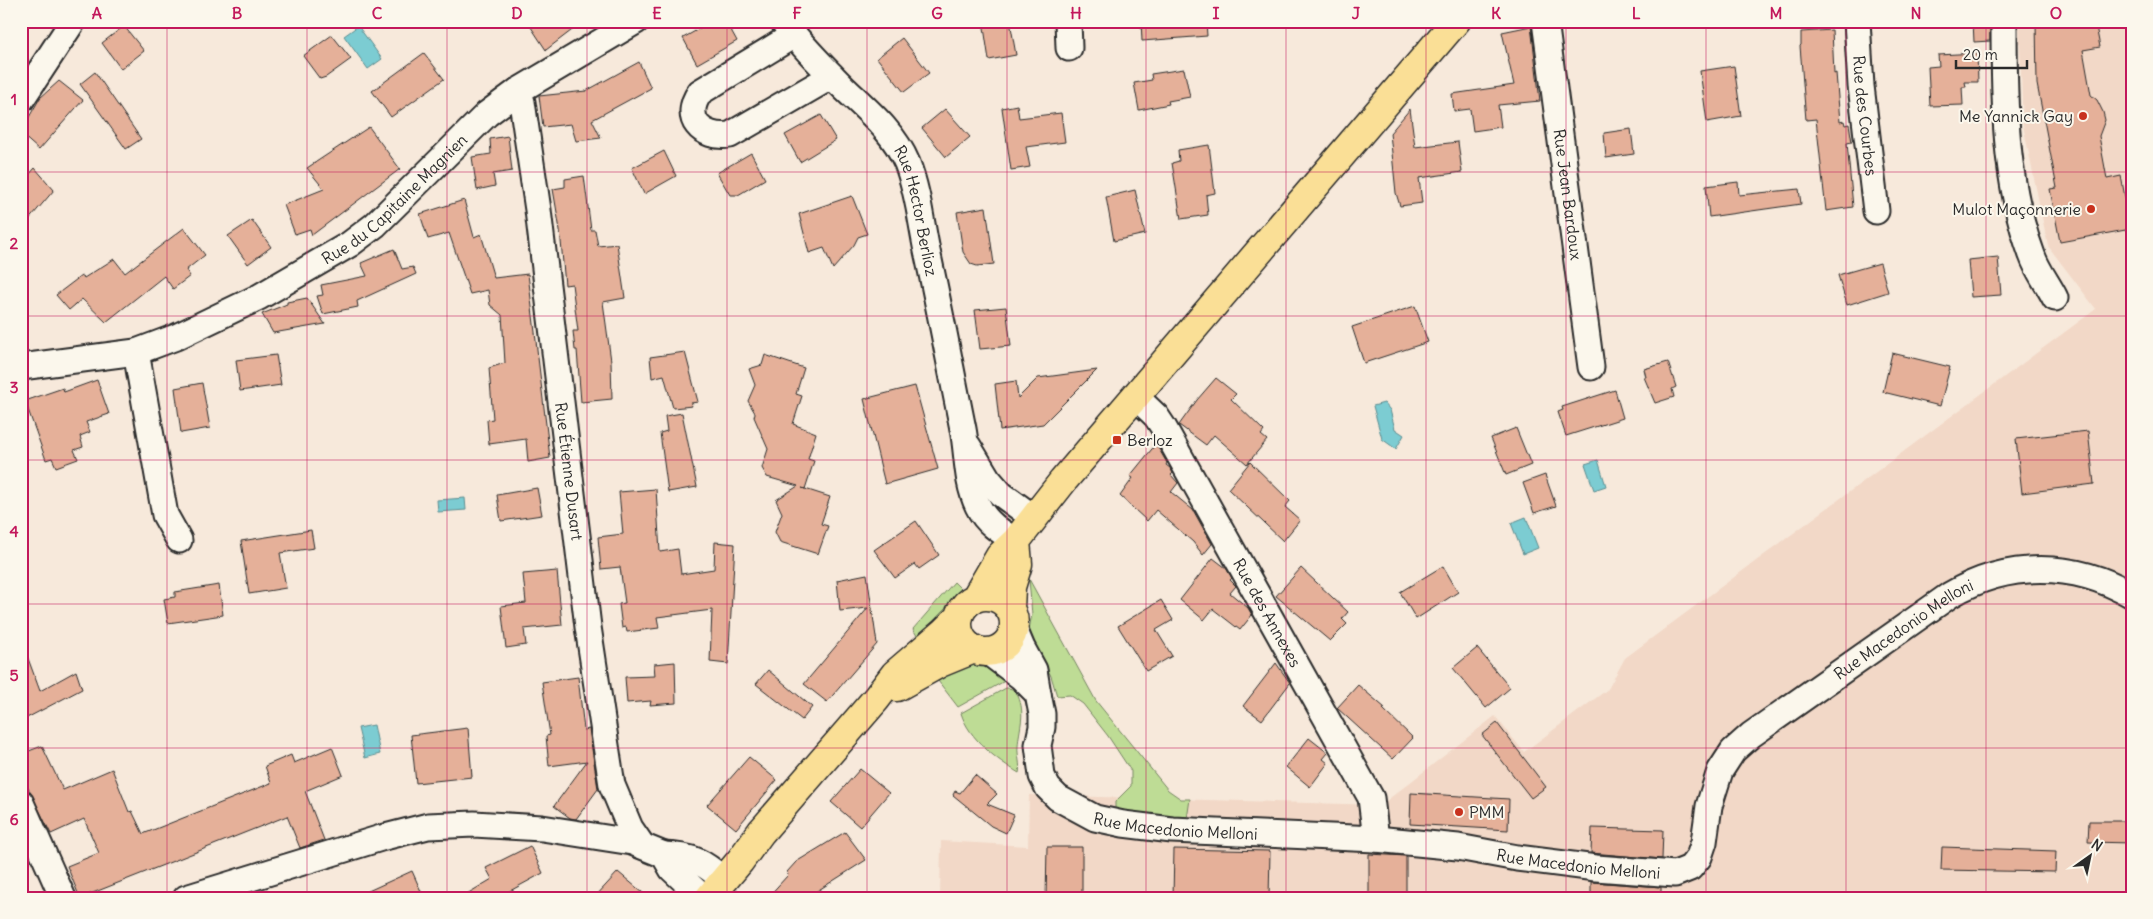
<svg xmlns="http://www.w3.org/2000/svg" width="2153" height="919" viewBox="0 0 2153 919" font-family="Delius,sans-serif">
  <rect width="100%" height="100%" fill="#f7e9db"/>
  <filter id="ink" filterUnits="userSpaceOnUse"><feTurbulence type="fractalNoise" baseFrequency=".02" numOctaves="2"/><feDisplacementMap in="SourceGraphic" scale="10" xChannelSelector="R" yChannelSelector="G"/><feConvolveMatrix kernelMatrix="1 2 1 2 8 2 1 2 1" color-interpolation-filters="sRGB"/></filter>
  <g filter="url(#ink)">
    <path fill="#f2d8c7" d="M2019,21H2132V898H940L941,841L1028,846L1029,795L1381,805L1495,716L1524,752L1608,689L1625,658L2096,309L2048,246L2023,125Z"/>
    <path fill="#bedc95" stroke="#748460" d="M1029,579L1096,701L1168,790L1181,799H1190L1187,819L1115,810V802L1131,786V771L1108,736L1083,704L1070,695L1057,696L1051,676L1031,638L1029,629L1032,615Z
      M954,582L962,590L949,605L944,615L920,641L913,629Z
      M969,663L988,667L1010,678L958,707L935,677Z
      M1006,688C1012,688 1015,690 1018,696C1026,714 1019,728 1018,746C1017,755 1021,765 1019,773C997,760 969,739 961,713Z"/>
    <path fill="#7bccd2" stroke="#5b8c8f" d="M358,26L382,59L368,69L344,36Z
      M1384,403L1390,410L1395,429L1404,435L1396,449L1382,439L1373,406Z
      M1598,460L1606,486L1594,490L1585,464Z
      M465,498L466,510L438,512L437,500Z
      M1526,517L1538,548L1523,554L1511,523Z
      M374,725L380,754L365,758L358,728Z"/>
    <path fill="#e5b099" stroke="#2b2b2b" d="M527,21H584L546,50Z
      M713,21H726L737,41L697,64L683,38Z
      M983,21H1010L1016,55L989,60Z
      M1141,21H1206L1207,36L1142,41Z
      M1973,21H1990V41L1974,42Z
      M2036,21H2095L2100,47L2083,50L2091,95L2097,100L2103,112L2105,120L2099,136L2107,179L2121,176L2131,229L2060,242L2050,189L2057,188L2037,84Z
      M124,26L144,51L121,69L102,43Z
      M1531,26L1540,101L1498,105L1501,127L1473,131L1470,109L1454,111L1452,94L1514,85L1502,32Z
      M1832,30L1834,74L1836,73L1840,122L1844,121L1845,125L1849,124L1852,142L1847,143L1853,207L1826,211L1816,119L1806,120L1800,46L1801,45V32Z
      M332,35L351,59L326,77L320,79L303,56Z
      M902,38L929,73L904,92L877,58Z
      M424,53L444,79L391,117L372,91Z
      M1977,53L1978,82H1965L1966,87H1962L1963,105L1930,106L1928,67L1939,66L1938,55Z
      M639,62L651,88L592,120L601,138L576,141L571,124L543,127L539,96L586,91Z
      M1734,66L1741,116L1707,122L1700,71Z
      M1184,69L1190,97L1168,101L1169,104L1139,110L1134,83L1152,80L1151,74Z
      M95,72L141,139L126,149L80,84Z
      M59,81L83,100L39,150L21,134V131L40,98Z
      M1017,105L1019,118L1061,113L1065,142L1026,147L1030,167L1011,170L1002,108Z
      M945,109L970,137L946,157L922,128Z
      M1410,109L1415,147L1458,142L1462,172L1419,178L1422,203L1400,206L1396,193L1390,133Z
      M821,115L836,140L800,162L785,135Z
      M369,127L400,169L312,235L310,229L295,234L284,205L324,189L307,168Z
      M1631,129L1634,154L1606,158L1604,133Z
      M508,136L512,171L493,174L495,186L477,190L472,157L491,154L490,139Z
      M1209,145L1215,193L1206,195L1208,215L1181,219L1172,163L1179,161L1178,150Z
      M664,151L676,176L644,194L632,168Z
      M751,153L765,179L738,195H730L717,173Z
      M35,168L54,190L21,229V184Z
      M584,176L591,230H595L598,246L617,244L625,298L603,302L611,361L612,399L581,402L577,350H575L573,331H578L572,284L565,285L560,230L553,189L565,187V179Z
      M1738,182L1739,195L1799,189L1801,204L1709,217L1706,186Z
      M1135,190L1145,234L1114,241L1106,197Z
      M852,196L867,234L858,237L854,245L833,269L824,248L809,253L799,214Z
      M464,200L474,237L481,234L494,278L528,274L550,458L528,462L526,439L489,444L487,420L493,419L489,368L505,363L502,315L490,305L488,290L470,294L449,233L428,239L420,214Z
      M986,207L994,264L977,266L971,264L963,252L957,212Z
      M252,220L271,247L248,264L228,236Z
      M184,228L205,255L186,270L190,276L173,289L164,276L106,322L82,299L69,310L56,295L81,276L84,278L114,259L125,273Z
      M394,249L402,269L413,267L416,274L357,301L358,307L323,314L317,296L323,295L321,285L367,276L361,263Z
      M1998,257L2001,295L1971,297L1968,260Z
      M1880,263L1888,292L1847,305L1838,275Z
      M307,298L325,324L273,333L262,314L287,304V302Z
      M1415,306L1428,342L1364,363L1352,327Z
      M1006,307L1011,346L980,349L975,310Z
      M685,352L698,402L691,403L692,406L673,408L664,375L652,378L650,357Z
      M1892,353L1950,367L1940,406L1883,392Z
      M276,355L281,385L240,391L236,360Z
      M765,355L804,368L796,394L802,396L793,424L816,433L808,459L814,461L805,489L802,488L830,497L821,524L828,526L818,554L780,542L775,532L782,513L776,500L798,486L767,477L762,468L768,449L754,417L755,413L748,401L755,385L749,369L762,365Z
      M1668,362L1676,387L1672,389L1674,397L1655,403L1644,377H1646L1644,369Z
      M1097,370L1043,424L1000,430L995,384L1016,381L1018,398L1038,378Z
      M1216,378L1236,394L1231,399L1264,431L1261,435L1267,440L1247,464L1214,435L1206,445L1179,425L1197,400Z
      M97,380L109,414L86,422L90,432L80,436L83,447L74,450L78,459L56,467L52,458L46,460L25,401L63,388L64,392Z
      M202,383L210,428L181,433L175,388Z
      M915,386L938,469L885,484L864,399Z
      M1615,390L1623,418L1566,436L1558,412L1563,410L1562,407Z
      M682,413L697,487L668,492L660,433L667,431L665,416Z
      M1516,428L1531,465L1506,475L1491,438Z
      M2088,431L2094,484L2022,493L2016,439Z
      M1156,444L1167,463L1166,465L1170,468L1173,473L1171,475L1178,483L1171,492L1193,510L1212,544L1203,555L1193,542L1156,510L1147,521L1120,496L1133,478L1130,476Z
      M1250,462L1290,501L1285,507L1300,520L1283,541L1228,489Z
      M1545,475L1556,506L1534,513L1523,483Z
      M537,488L542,515L501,521L497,495Z
      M656,489L660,552L678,549L681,574L714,569L715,542L735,544L728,664L710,662L712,610L657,617L659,628L627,632L626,627L622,628L619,604L625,603L620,567L601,569L598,537L623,534L619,492Z
      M916,521L939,555L919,569L915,564L895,578L874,550Z
      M311,530L314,548L280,553L286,588L249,594L241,541Z
      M1213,558L1226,568L1232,578L1230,580L1236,586L1230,593L1248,608L1252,615L1240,630L1213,609L1204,620L1180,600Z
      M1443,566L1458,592L1416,619L1400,592Z
      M1301,568L1348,612L1342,619L1347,624L1330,641L1276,596Z
      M557,571L562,625L524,629L526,645L506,648L501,606L526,603L523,574Z
      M867,574L877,644L827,702L804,684L868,608L840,611L837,580Z
      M219,585L223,615L168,623L164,599L175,597V592Z
      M1161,600L1173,620L1156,630L1172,656L1146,671L1118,626Z
      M21,645H23L40,691L76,671L82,689L21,721Z
      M1477,648L1510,688L1486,708L1453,668Z
      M675,662L676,703L650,705L651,701L627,703L625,677L655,676L654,664Z
      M1276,663L1290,683L1262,720L1243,706Z
      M768,670L812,707L802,720L756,684Z
      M578,677L584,730L589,729L598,789L576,819L570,818L554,806L587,761L549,766L546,736L550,735L542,682Z
      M1358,685L1385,708L1383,709L1413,738L1393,759L1337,708Z
      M1497,723L1546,787L1531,798L1482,735Z
      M468,728L472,777L416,783L411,735Z
      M1309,738L1328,753L1323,759L1328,763L1310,787L1286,767Z
      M42,746L63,790L112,769L129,812L132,811L143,834L271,783L265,766L291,755L294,763L332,747L343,775L305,791L324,840L300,848L287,816L80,898L67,866L99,853L84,819L51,834L21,774V754Z
      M749,757L777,780L736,829L707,805Z
      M860,769L889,793L860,827L831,802Z
      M975,775L997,794L987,804L1014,815L1006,833L991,826L953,795L955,791L960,793Z
      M1411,793L1509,799L1508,830L1410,824Z
      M2089,821H2132V843L2088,842Z
      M1592,828L1663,830L1662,859L1591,853Z
      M845,832L866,860L806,898H767L788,875L787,872L796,862Z
      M530,846L543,873L497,898H460L492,879L486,868Z
      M1047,847H1082V898H1046Z
      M1942,847L2056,851L2055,872L1941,870Z
      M1174,849L1270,851L1269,898H1173Z
      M1369,854L1406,856V898H1369Z
      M412,871L424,898H353Z
      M618,872L649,898H594Z
      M1591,882L1661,887V898H1591Z"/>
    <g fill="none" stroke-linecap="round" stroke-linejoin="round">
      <g stroke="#2b2b2b" stroke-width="29">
        <g id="minor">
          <path id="s1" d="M783,21C801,45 823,67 844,88C868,111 894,132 907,163C918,191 921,222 927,251C940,310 951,370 963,429C968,455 966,481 978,506C986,523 1001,532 1016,541"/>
          <path d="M1068,21L1069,48"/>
          <path id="s2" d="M1545,21L1591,367"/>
          <path id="s3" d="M1857,21L1861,86L1876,211"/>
          <path d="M2004,21C2004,99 2004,181 2032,255C2037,270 2048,284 2055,298"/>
          <path d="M794,35L700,92C682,118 701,139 730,135L832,76"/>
          <path id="s4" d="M518,91L522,102L538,210L588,627L612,785L630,828L641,844"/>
          <path d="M21,100L73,21"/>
          <path d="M136,352L165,515L179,540"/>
          <path id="s5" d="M21,367L136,352L176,337L259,297L350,244L375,225L487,114L518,91L636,21"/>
          <path id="s6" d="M1135,396L1156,416L1164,428L1371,798L1376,839"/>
          <path d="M968,446L988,479L1001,494L1034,518"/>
          <path d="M988,652L1021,677L1038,694L1034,670L1022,648L1014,629"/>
          <path id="s7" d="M1038,694L1042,714V727L1038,745L1042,776L1048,788L1058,798L1095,818L1123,824L1172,830L1376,839L1458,847L1517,858L1596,868L1675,874L1690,868L1699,857L1704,842L1709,806L1720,771L1733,751L1751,735L1950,595C2007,561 2074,561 2132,595"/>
          <path d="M21,803L63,898"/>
          <path d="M186,898L381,838L428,826L474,824L542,828L632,842L664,855"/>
          <path d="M703,898L672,869L664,855C692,856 702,861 724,880"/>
        </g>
      </g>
      <g stroke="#2b2b2b" stroke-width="31">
        <path id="major" d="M958 624a28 28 0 1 1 56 0a28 28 0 1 1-56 0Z
          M976,597L1000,556L1016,541L1063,481L1456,21
          M1010,609L1011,587L1018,564L1016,541
          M897,687L940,663L974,649
          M709,898L740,861L761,832L876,699L895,674L944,632L959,617"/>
      </g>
      <use href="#minor" stroke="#fbf7ec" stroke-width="25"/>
      <use href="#major" stroke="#fadf96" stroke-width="28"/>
    </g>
  </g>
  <path fill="none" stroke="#c2185b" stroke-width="1" stroke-opacity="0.55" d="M167,21V898M307,21V898M447,21V898M587,21V898M727,21V898M867,21V898M1007,21V898M1146,21V898M1286,21V898M1426,21V898M1566,21V898M1706,21V898M1846,21V898M1986,21V898M21,172H2132M21,316H2132M21,460H2132M21,604H2132M21,748H2132"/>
  <g fill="#c8321e" stroke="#fbf7ec" stroke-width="2">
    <circle cx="2083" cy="116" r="5"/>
    <circle cx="2091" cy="209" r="5"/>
    <rect x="1112" y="435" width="10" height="10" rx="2.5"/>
    <circle cx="1459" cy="812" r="5"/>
  </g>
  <g text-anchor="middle" stroke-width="4" stroke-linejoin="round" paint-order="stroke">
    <g font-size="16" fill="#2b2b2b" stroke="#fbf7ec">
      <text dy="6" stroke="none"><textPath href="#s3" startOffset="95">Rue des Courbes</textPath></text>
      <text dy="6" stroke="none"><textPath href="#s2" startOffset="175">Rue Jean Bardoux</textPath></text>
      <text dy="6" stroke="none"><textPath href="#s5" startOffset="419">Rue du Capitaine Magnien</textPath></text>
      <text dy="6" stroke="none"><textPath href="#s1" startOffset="238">Rue Hector Berlioz</textPath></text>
      <text dy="6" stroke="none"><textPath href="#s4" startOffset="384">Rue Étienne Dusart</textPath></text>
      <text dy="6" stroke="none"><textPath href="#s6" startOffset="255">Rue des Annexes</textPath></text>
      <text dy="6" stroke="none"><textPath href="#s7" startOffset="1089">Rue Macedonio Melloni</textPath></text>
      <text dy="6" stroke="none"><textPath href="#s7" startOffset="234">Rue Macedonio Melloni</textPath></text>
      <text dy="6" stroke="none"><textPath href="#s7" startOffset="639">Rue Macedonio Melloni</textPath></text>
    </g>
    <g font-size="16" fill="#2b2b2b" stroke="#fbf7ec" text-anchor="end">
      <text x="2073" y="122">Me Yannick Gay</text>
      <text x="2081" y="215">Mulot Maçonnerie</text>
      <text x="1127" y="446" text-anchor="start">Berloz</text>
      <text x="1469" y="818" text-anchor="start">PMM</text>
    </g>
  </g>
  <rect width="2153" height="919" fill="none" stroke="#fbf7ec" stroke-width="55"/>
  <g transform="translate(2090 856) rotate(33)" stroke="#fbf7ec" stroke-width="4" paint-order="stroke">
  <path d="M0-4L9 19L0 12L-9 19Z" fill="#2b2b2b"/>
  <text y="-8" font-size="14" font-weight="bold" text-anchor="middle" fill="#2b2b2b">N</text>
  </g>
  <path d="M1956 60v8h71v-8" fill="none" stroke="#2b2b2b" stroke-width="2.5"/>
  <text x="1963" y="60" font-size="15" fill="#2b2b2b" stroke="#fbf7ec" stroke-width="4" paint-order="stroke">20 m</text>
  <rect x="28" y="28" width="2098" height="864" fill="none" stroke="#c2185b" stroke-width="2"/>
  <g font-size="16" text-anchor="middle" font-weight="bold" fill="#c2185b">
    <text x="97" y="19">A</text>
    <text x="237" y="19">B</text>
    <text x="377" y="19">C</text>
    <text x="517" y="19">D</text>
    <text x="657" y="19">E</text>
    <text x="797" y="19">F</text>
    <text x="937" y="19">G</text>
    <text x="1076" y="19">H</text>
    <text x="1216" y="19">I</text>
    <text x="1356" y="19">J</text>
    <text x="1496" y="19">K</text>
    <text x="1636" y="19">L</text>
    <text x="1776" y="19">M</text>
    <text x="1916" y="19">N</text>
    <text x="2056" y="19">O</text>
    <text x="14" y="105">1</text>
    <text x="14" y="249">2</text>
    <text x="14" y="393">3</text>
    <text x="14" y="537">4</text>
    <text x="14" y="681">5</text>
    <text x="14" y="825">6</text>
  </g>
</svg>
